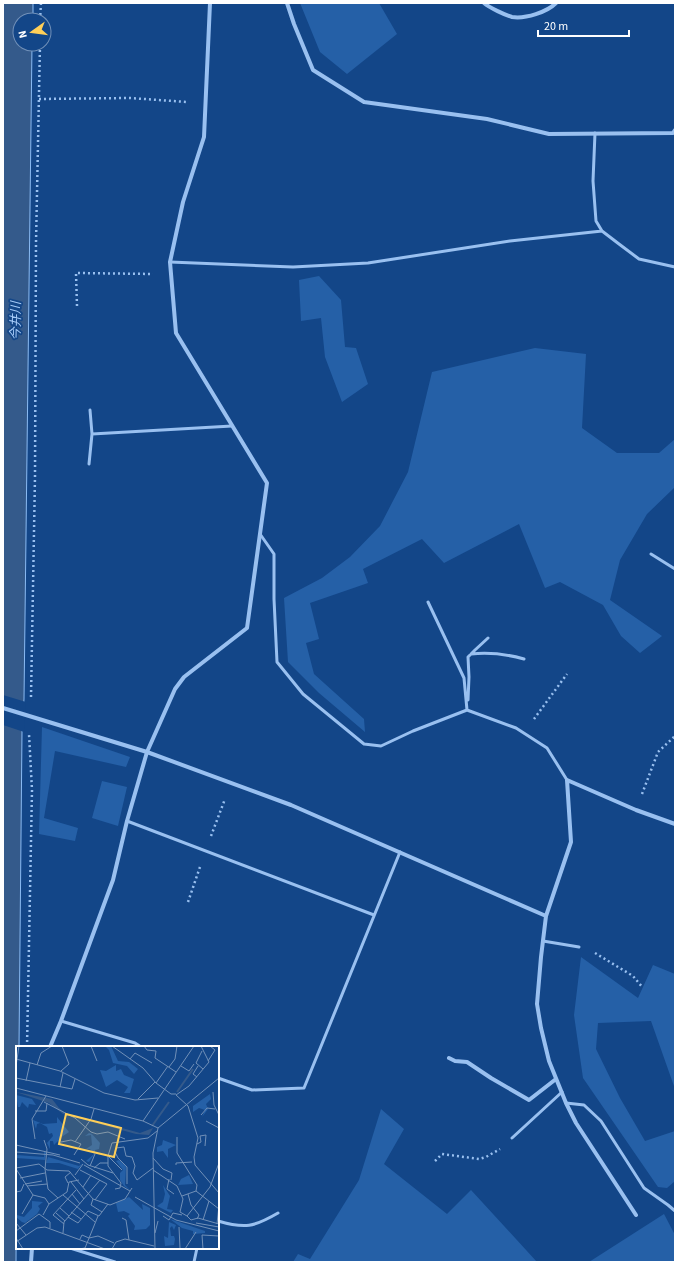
<svg xmlns="http://www.w3.org/2000/svg" width="678" height="1265" viewBox="0 0 678 1265" font-family="'Source Sans 3','Noto Sans JP',sans-serif">
  <rect width="100%" height="100%" fill="#134688"/>
  <path fill="#2560a7" d="M300,3H379L397,34L347,74L320,52Z
    M319,276L341,300L345,347L356,348L368,384L342,402L325,357L321,318L301,321L299,280Z
    M535,348L586,354L582,428L617,453H659L675,439V487L647,514L620,560L610,600L662,636L640,653L621,636L603,605L560,582L545,588L519,524L444,563L422,539L363,569L368,583L310,603L319,639L306,643L314,674L364,719L365,732L319,693L288,662L284,598L322,578L350,557L380,526L408,472L432,372Z
    M42,727L130,757L126,767L55,751L44,818L78,828L75,841L39,834Z
    M102,781L127,787L118,826L92,818Z
    M581,957L638,998L653,965L675,974V1089L651,1021L598,1023L596,1049L620,1098L645,1141L675,1131V1181L667,1188L658,1187L583,1078L574,1015Z
    M381,1109L404,1129L384,1164L447,1214L471,1190L537,1262H293L298,1254L310,1259L359,1180Z
    M664,1214L675,1235V1262H589Z"/>
  <path fill="#345a8b" stroke="#8bbbf3" d="M3,3H33V20H20V44H32L24,699L22,731L19,1047H17L16,1262H3Z"/>
  <path fill="#134688" d="M3,695L26,702L24,732L3,725Z"/>
  <g fill="none" stroke-linecap="round" stroke-linejoin="round">
    <path stroke="#99c0f0" stroke-width="2.5" stroke-dasharray="2 3" stroke-linecap="butt" d="M40,20L41,3
      M39,99L130,98L187,102
      M77,306L76,273L153,274
      M31,697L35,477L36,243L40,44
      M534,719L567,674
      M642,794L658,752L675,736
      M211,836L225,799
      M188,902L200,867
      M595,953L633,976L643,988
      M27,1047L32,790L29,734
      M435,1161L442,1154L479,1159L486,1157L500,1149"/>
    <path stroke="#99c0f0" stroke-width="3" d="M595,133L593,181L596,221L602,231L619,244L639,259L675,267
      M170,262L293,267L368,263L510,241L602,231
      M92,434L232,426
      M89,464L92,434L90,410
      M260,534L274,554V599L277,662L303,694L364,744L381,746L413,731L467,710L516,728L547,748L567,780
      M651,554L675,569
      M428,602L464,678L467,710
      M471,654C489,652 506,654 524,659
      M468,700L469,677L468,657L475,650L488,638
      M127,821L374,915
      M543,941L579,947
      M61,1021L135,1043L141,1047
      M218,1078L252,1090L304,1088L400,852
      M566,1103L584,1105L601,1121L644,1188L668,1205L675,1211
      M512,1138L562,1092
      M218,1221C245,1229 254,1227 278,1213
      M70,1248L115,1262
      M194,1262L197,1248"/>
    <path stroke="#99c0f0" stroke-width="4" d="M287,3L294,24L313,70L364,102L487,119L549,134L673,133L675,130
      M484,3C490,8 505,15 512,17C526,19 547,12 556,3
      M3,708L147,752L291,805L546,916
      M50,1047L61,1021L113,880L127,821L147,752L175,689L184,677L247,628L267,483L176,333L170,262L183,202L204,137L210,3
      M449,1058L455,1061L467,1062L491,1078L529,1100L556,1079
      M636,1215L576,1123L566,1103L549,1061L541,1028L537,1004L541,957L546,916L571,842L567,780L636,810L675,824
      M31,1262L32,1248"/>
  </g>
  <g text-anchor="middle" stroke-width="3.5" stroke-linejoin="round" paint-order="stroke">
    <g font-size="13" font-style="italic" fill="#a5caf7" stroke="#134688">
      <text transform="translate(15 321) rotate(-89)" y="5">今井川</text>
    </g>
  </g>
  <g transform="translate(16 1046)">
    <rect width="203" height="203" fill="#134688"/>
    <path d="M89,0H95L102,15L113,16L122,23L118,28L111,20L97,17L93,4ZM100,19V25L105,23L108,29L118,33L114,47H108L112,41L101,34L90,41L84,24L90,25ZM194,48L195,53L190,58L192,63L186,71L189,64L183,62L177,66V60ZM0,49L16,53L20,59L13,58L12,62L6,56L4,61H2ZM41,71L53,86L44,92L45,98L42,95L38,99L37,95H34V103L31,97L37,90L36,87L33,88L31,81L24,77L21,78L20,83L17,74L27,78L41,77ZM73,87L76,88L84,97L83,103L79,104V107L73,116L70,115L78,108L74,103H70L76,99L75,89L69,90ZM147,94L160,99L152,103V112L147,105L141,106V101L146,99ZM28,105L30,106L29,114L0,112V109L28,111ZM32,111L63,120L67,117L62,123L43,117H30ZM103,114L110,120L109,139L114,144L108,140L104,134V127L107,124L100,115ZM173,129L177,138L162,139L165,133ZM147,139L154,150L151,163L157,164L155,167L141,160L147,156L149,148ZM113,151L127,164L126,158L134,162V179L130,183L118,184L119,180L112,170L114,168L108,165L102,166L100,157ZM16,155L27,156L22,160L24,163L21,168L9,177L6,176L0,171V162L1,169L8,171L16,162ZM154,173L189,185V187L177,188V185L166,182ZM153,176L160,179L158,184L156,180L154,182L155,190H158L159,193L158,199L149,200L148,190L152,192Z" fill="#2560a7"/>
    <path d="M0,46L36,53L43,62L51,68L99,80L124,87L137,82L133,89L120,88L47,68L33,57Z" fill="#345a8b"/>
    <path fill="none" stroke="#345a8b" stroke-width="2" d="M161,46L177,23M136,80L153,56"/>
    <path fill="none" stroke="#7190b8" stroke-width="1" d="M75,0L81,15M96,0L127,22L140,37L155,48H160M128,0L131,4L140,5L139,12L160,26M185,0L193,16L173,40L160,49L172,60L182,92L178,111L179,119L203,147M186,5L180,17L187,23M0,13L44,25L88,47L119,54L142,52M114,13L119,7L136,17M192,15L199,4L194,0M21,19L25,7L36,0M0,20L3,0M165,20L173,25L178,18M153,21L159,13L161,0M45,25L53,18L46,0M181,31L177,28L182,20M0,32L56,43L59,33M10,35L14,17M140,37L152,20M44,41L47,27M0,42L127,75L142,82M197,46L198,59L203,69M122,53L139,36M28,56L59,72L75,86L81,88L92,86L109,93M19,65H30L31,57M185,69L191,62L199,63M127,75L178,0M190,75L203,82M142,82L203,32M161,91V107L181,139L180,145L203,163M19,93L16,73L30,50M28,94L31,103L29,123L32,143L42,152M45,96L55,94L65,98L58,109M59,96L75,73L78,63M181,98L185,96L184,90L190,89L189,100M0,99L44,109M0,106L37,109L64,117M93,111L106,124M137,112L147,123L156,127L155,134M65,113L72,119L97,127M68,119L114,145M160,119V117L176,116M74,120L79,108M0,122L23,118L31,124L53,125L77,153L94,159L109,153L116,142M78,122L84,117H92M0,123L17,149L29,152L33,158M64,124L91,138L79,154M137,124L161,140L167,153L164,166L171,170L194,141L203,117M59,129L67,118M4,132L29,127M153,133L151,143L158,148M55,136L68,153M52,137L49,131L55,126M9,138L26,135M111,138V121L102,112L99,106L100,102L108,101L110,110L116,111L119,120L117,127L121,134L137,122M11,140L31,138M67,141L75,129M99,143L104,142L105,137L92,120V110L96,97L132,92L141,85M0,146L5,145L8,138M56,148L64,158M172,148L175,159L183,169L181,173M47,149L79,176M166,150L180,145M119,151L160,174L203,185M77,153L75,159L86,166M44,162L53,170M55,166L65,173M40,167L49,175M6,168L17,149M27,169L33,158L51,146L53,136L63,134M147,170L153,174L157,167L166,169M171,170L175,174L182,172L203,178M52,171L62,177L72,165L83,170L92,158M106,172L110,174L113,194M187,174L193,155M0,177L10,189M180,177L203,181M48,178L37,169L60,144M201,178L203,159M163,181L164,202M0,185L23,168L34,176V182M47,187L48,176L84,134M139,187L142,175M0,192L7,203M64,193L66,189L73,192L82,190L98,197M0,196L21,182L29,181L89,203M63,203L69,202L82,170M96,203L100,196L109,193L138,200M139,203L137,107L142,82M169,203L180,186M187,203L186,189L203,190"/>
    <path fill="#ffcf58" fill-opacity="0.15" stroke="#ffcf58" stroke-width="2" d="M50,68L105,82L98,111L43,98Z"/>
    <rect width="203" height="203" fill="none" stroke="#fff" stroke-width="2"/>
  </g>
  <rect width="678" height="1265" fill="none" stroke="#ffffff" stroke-width="8"/>
  <g transform="translate(32 32) rotate(256)"><circle r="19" fill="#134688" stroke="#7190b8"/>
  <path d="M0-3L7 15L0 10L-7 15Z" fill="#ffcf58"/>
  <text y="-6" font-size="11" font-weight="bold" text-anchor="middle" fill="#ffffff">N</text>
  </g>
  <path d="M538 30v6h91v-6" fill="none" stroke="#ffffff" stroke-width="2"/>
  <text x="544" y="30" font-size="12" fill="#ffffff" stroke="#134688" stroke-width="3" paint-order="stroke">20 m</text>
</svg>
